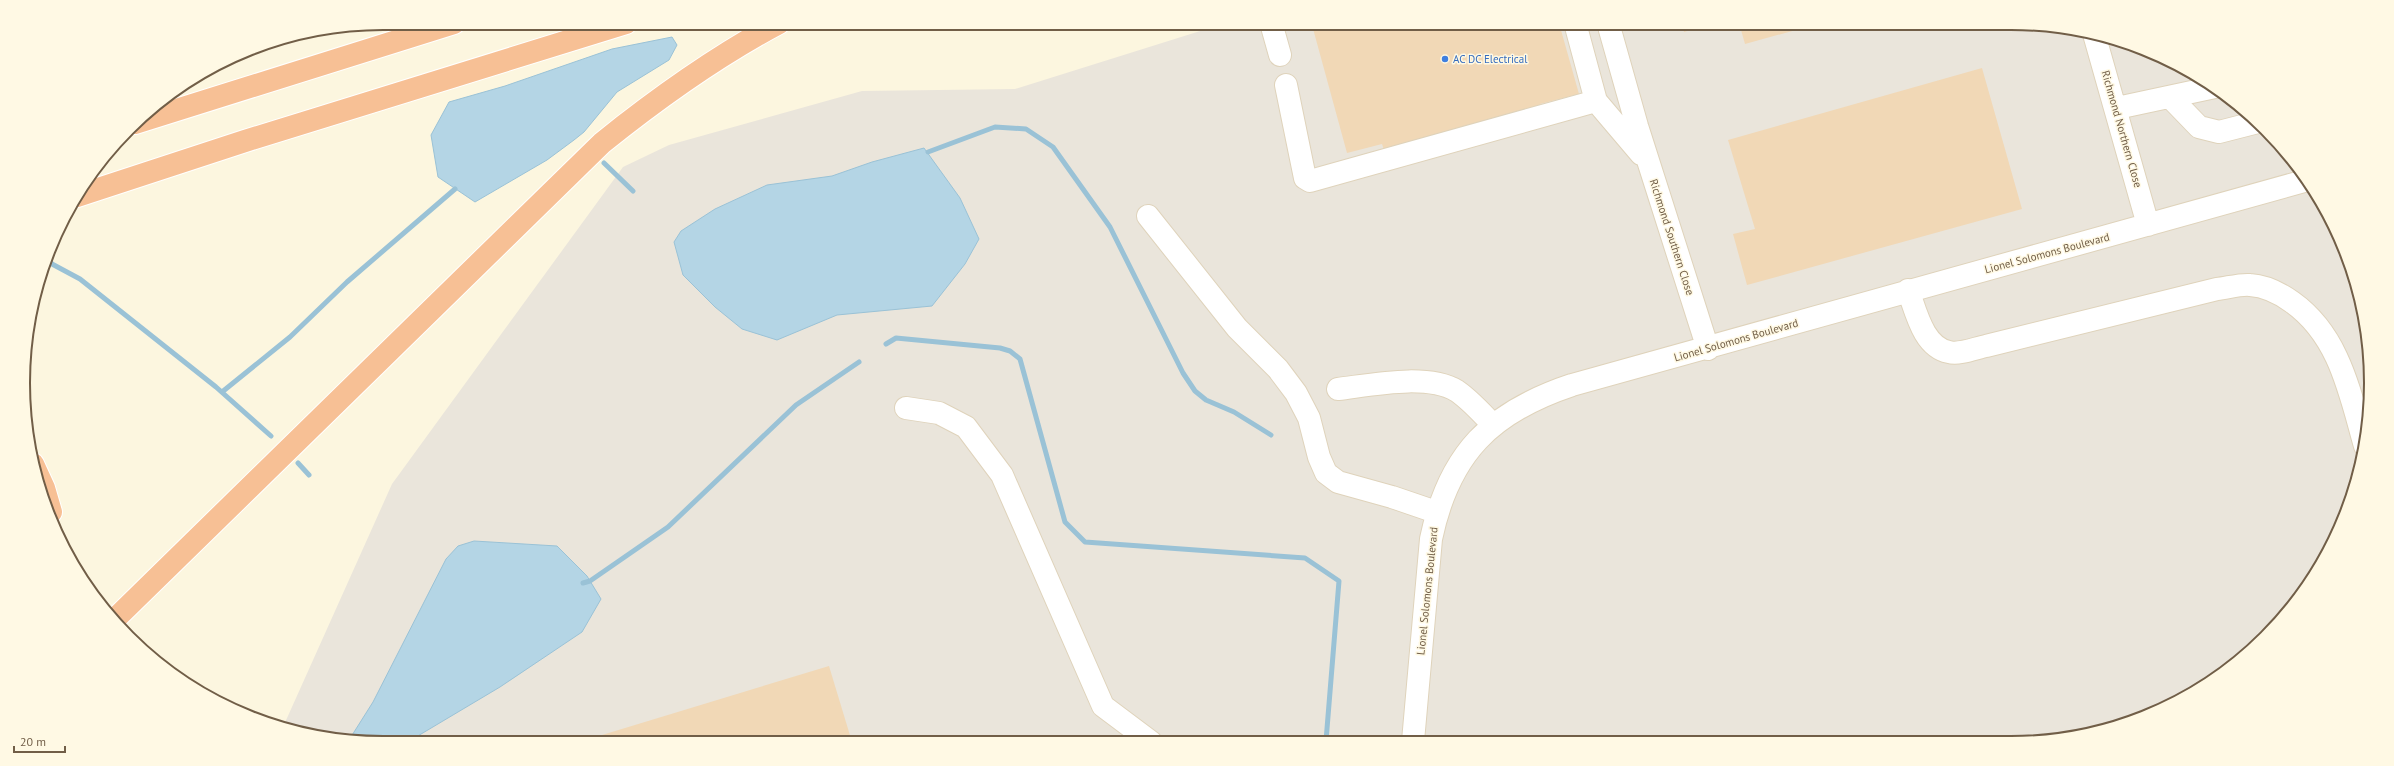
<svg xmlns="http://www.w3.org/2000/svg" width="2394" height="766" viewBox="0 0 2394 766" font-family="'PT Sans',sans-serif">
  <rect width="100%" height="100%" fill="#fcf6df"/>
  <path fill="#eae5db" d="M1213,23H2011L2081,30L2149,50L2211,84L2266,129L2310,183L2344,245L2364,313L2371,383L2364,453L2323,563L2249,654L2170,706L2058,740L383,743L313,736L283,727L392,484L623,167L669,145L862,91L1015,89L1213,27Z"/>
  <path fill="#b4d5e5" stroke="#9ac2d6" d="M672,37L677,45L669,60L617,92L584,132L574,140L547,160L475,202L438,177L431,135L449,102L505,86L612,49Z
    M924,148L960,198L979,239L965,264L932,306L837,315L777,340L742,329L715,307L683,275L674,242L681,231L715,209L767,185L832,176L872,162Z
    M474,541L557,546L587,576L601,599L582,632L500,687L406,743L349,740L373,702L446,559L458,546Z"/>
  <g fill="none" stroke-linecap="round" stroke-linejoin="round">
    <path stroke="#9ac2d6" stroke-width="5" d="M928,152L995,127L1026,129L1053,147L1110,227L1183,373L1195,391L1206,400L1234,412L1271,435
      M604,163L633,191
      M49,260L52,264L80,279L216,387L271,436
      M886,344L896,338L1000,348L1010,351L1020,359L1065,522L1085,542L1305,558L1339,581L1326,741
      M222,392L290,337L347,282L455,189
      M298,463L309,475
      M583,583L590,581L668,527L796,405L859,362"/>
  </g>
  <path fill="#f1d8b6" d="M1321,23H1559L1579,94L1540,104L1541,110L1385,153L1382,144L1347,153L1312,25Z
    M1682,23H1715L1684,32Z
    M1739,23H1813L1814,25L1745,44Z
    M1982,68L2022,209L1747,285L1733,234L1755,229L1728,140Z
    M829,666L852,742L579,743V742Z"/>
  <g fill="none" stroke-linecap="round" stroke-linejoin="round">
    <g stroke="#dfd3bb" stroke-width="24">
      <path id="minor" d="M1271,23L1280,55
        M1575,23L1596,101L1641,154
        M1608,23L1637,126L1708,349
        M2094,34L2148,225
        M1286,85L1305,178L1310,181L1596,101
        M2170,97L2199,127L2219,132L2258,122
        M2117,108L2215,87
        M1148,216L1237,328L1278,369L1296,393L1309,418L1319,457L1326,473L1338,482L1392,497L1436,512
        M1908,290C1916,311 1923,347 1949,352C1959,355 1976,348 1986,346L2217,289C2227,288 2240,284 2250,285C2265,286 2281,294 2292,302C2340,336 2350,394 2365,446
        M1338,389C1371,385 1427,373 1457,391C1470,400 1482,413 1493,425
        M906,408L939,413L966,427L1002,475L1103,706L1151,742
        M1413,741L1431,539C1449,453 1491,412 1572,385L2308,180"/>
    </g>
    <g stroke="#fff" stroke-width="24">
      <path id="highway" d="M135,123L454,23
        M77,196L245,141L626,23
        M33,464L44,488L51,512
        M114,620L602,143C658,98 715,57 779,23"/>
    </g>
    <use href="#minor" stroke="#fff" stroke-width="22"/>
    <use href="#highway" stroke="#f7c095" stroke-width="22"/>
  </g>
  <circle fill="#3f7fe0" stroke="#fff9e4" stroke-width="1.5" cx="1445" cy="59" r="4"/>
  <g text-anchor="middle" stroke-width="3" stroke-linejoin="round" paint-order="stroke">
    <g font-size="11" fill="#366cbe" stroke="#fff9e4" text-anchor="start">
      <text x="1453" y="63">AC DC Electrical</text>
    </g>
    <g font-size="11" fill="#715e47" stroke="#fff9e4">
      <text transform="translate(2122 129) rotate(74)" y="4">Richmond Northern Close</text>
      <text transform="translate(1672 237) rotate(72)" y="4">Richmond Southern Close</text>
      <text transform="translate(2047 253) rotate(-15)" y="4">Lionel Solomons Boulevard</text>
      <text transform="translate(1736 340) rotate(-16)" y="4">Lionel Solomons Boulevard</text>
      <text transform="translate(1427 591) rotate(-84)" y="4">Lionel Solomons Boulevard</text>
    </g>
  </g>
  <path d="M0 0H2394V766H0ZM383 30H2011A353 353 0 0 1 2364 383V383A353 353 0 0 1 2011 736H383A353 353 0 0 1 30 383V383A353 353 0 0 1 383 30Z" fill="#fff9e4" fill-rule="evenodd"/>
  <path fill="none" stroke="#715e47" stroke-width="2" d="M383 30H2011A353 353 0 0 1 2364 383V383A353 353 0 0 1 2011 736H383A353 353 0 0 1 30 383V383A353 353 0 0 1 383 30Z"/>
  <path d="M14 746v6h51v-6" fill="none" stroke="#715e47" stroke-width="2"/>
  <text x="20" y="746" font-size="12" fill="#715e47" stroke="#fff9e4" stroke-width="3" paint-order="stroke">20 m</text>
</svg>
